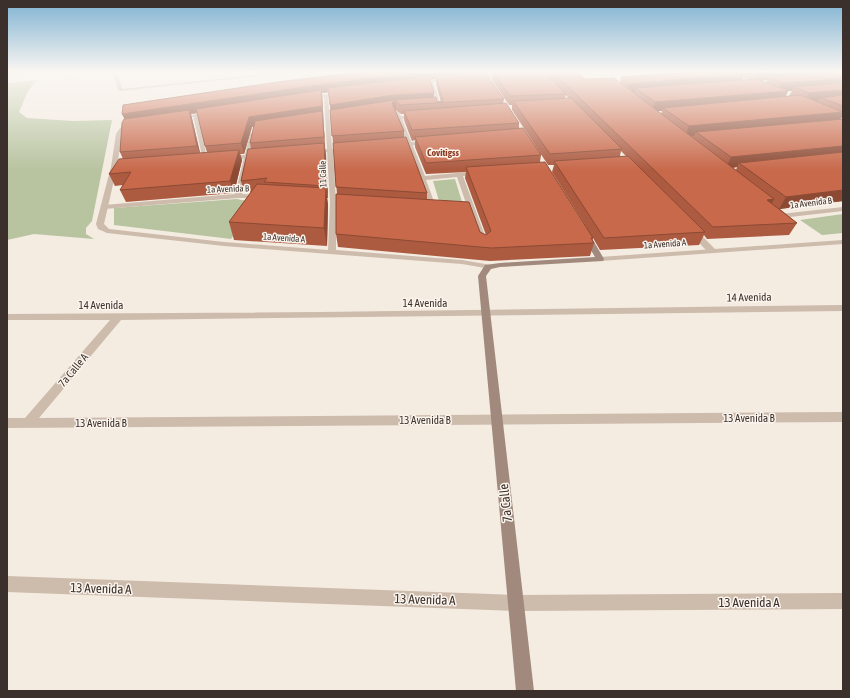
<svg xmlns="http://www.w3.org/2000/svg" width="850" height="698" viewBox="0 0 850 698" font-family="'Asap Condensed',sans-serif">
  <rect width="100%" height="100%" fill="#f4ebe1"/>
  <path fill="#b8c4a0" d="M37,80L28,91L19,112L27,118L73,121L112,120L92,221L86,228V234L94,239L34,234L7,240V83Z
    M455,179L463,205L440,204L433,181Z
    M237,199L256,203L231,239L114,225V208Z
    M843,214V233L822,235L800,220Z"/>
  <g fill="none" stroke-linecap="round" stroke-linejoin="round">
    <path stroke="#b9a596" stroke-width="1" stroke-dasharray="1 1" stroke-linecap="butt" d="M69,72L72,80
      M7,74L34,72"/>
    <path fill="#cdbbac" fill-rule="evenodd" d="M660,72H664L673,78L670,79Z
      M430,80L433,81L444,114L440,113Z
      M394,106L396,107L401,116H417L419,117L402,119L425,176L478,171L481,173L478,175L463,176L488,244L487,246H481L480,244L457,177L426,180L436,207L433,209L430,207L407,144L392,107Z
      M195,114L197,115L208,161L203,160L193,115Z
      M253,132L256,134L242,194L260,195L262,196V198H238L104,209L101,207L104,205L235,194L250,134Z"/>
    <path fill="#cdbbac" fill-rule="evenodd" d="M113,72H117L122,89L285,72H297L120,91L118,90Z
      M449,78L450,80L417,84L415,83Z
      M342,92L344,94L328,96L332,149L347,147L350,149L333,152L336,202V250L462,260L491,265V269L462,264L224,246L107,233L98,229L96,224L111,167L116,134L120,128L134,123L136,126L124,130L122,134L117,167L104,224L109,229L224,242L328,250L330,202L327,152L311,154L308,152L327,149L324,97L310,98L308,97Z
      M211,112L213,114L178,119L176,118Z
      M427,141L430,143L429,144L395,147L392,145L395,143Z
      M260,154L263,156L262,157L228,160L225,158L228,156Z
      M843,207V211L781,218L777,216L781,214Z
      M689,229H695L715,249V253H709L689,233Z
      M843,305V311L121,320L39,418L843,412V422L7,428V418H25L110,320H7V314L321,312Z
      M843,593V609L516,611L510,609L508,603L510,597L516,595Z"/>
    <path fill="#cdbbac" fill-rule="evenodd" d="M843,240V244L600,261L596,259L600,257Z
      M7,576L516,595L522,597L524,603L522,609L516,611L7,592Z"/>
    <path fill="#a18a7d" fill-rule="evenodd" d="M498,72H504L489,78L495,88L491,89L485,77Z
      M583,233H589L604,259L603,261L500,267L491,269L486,276L534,691H516L478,276L485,265L500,263L595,257L582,235Z"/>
  </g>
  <path fill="#ac5a40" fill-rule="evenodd" d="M485,72L504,99L503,104L519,123V129L541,155L540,162L587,228L552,172L554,165H548L512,110V105H509L492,80V72H577L585,79L620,83L621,77L696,72H843V117H842L840,119H843V201L780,209L797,223L789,235L707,239L704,235L699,245L600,250L593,238L592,241L594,243L590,256L490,261L338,247L336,234L337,194L329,92L322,93L328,198H327L328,205L327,246L234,240L229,222L251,192H244L241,181L251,149L250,143L254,126L252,127L244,154H240L242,160L234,193L126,202L120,190L123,185L115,186L109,174L123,159L120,152L125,119L122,114L285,81L488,72ZM743,78L748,79L742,80ZM430,79H436V84L441,102H437L434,97ZM767,80L766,83L761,81ZM788,91H792L789,96H790L785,97ZM566,95L569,99H565ZM395,110H396L401,114H404V120L412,141L415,140V147L426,174L466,172L465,178L486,235L480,232L427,200V193L404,137V131ZM658,111H662L661,114ZM197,113L205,146L207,152L200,153L191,114ZM621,151L626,156H620ZM737,167L736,170L733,168Z"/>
  <path fill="#8c4a34" d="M422,72H488L437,78L436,76V79L322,93L325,148L324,137L323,116L252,127L244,154L241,143L249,117L322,93L191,114L201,157L197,146L127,124L122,114L325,84Z
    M773,72H843L768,77L767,80L753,81L757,73Z
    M745,74L741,83L636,88L635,92H627L629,84Z
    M843,79V87H794L792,91H778L782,83Z
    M843,90V99L821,98L819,101L804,102L809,93Z
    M788,91L784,100L663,108L662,111H652L655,102Z
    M434,93V102L396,100V110L393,113L331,114L330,105L394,95Z
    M843,112V115L839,122L696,132L694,136H685L689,126Z
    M324,143L326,154L328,198L326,186Z
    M843,146V156L739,163L737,167L726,168L731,157Z
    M239,150L242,160L234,193L230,181Z
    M326,188L328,205L327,246L324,228Z
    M843,190V201L779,209L786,197Z
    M774,199L767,211V200Z"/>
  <path fill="#c8694b" stroke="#8c4a34" d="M362,72H422L325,84L122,114L123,105L285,81Z
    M466,72H485L504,99L400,105L396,100L392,103L404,131L332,136L330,110L394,100L436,97L437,102L443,101L436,76Z
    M493,72H544L566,94L510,96Z
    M553,72H577L585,79L614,78L774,199L767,200L797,223L713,227Z
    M696,72H738L745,74L629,84L621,77Z
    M754,72H773L757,73Z
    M838,72H843V79L782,83L768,77Z
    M429,76L434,93L394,95L330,105L328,88Z
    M756,79L788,91L655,102L636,88Z
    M843,83V90L809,93L794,87Z
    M321,90L322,106L249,117L241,143L205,146L196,109Z
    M800,95L843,112L689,126L663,108Z
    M843,95V106L821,98Z
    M571,98L622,149L550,154L513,101Z
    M506,103L519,123L412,130L404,111Z
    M189,110L197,146L120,152L122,123L124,119Z
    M322,111L324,137L250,143L255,121Z
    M843,119V146L731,157L696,132Z
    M523,128L541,155L426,163L415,137Z
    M406,137L427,193L336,187L333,143Z
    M324,143L326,186L264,182L267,178L241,181L248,149Z
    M239,150L230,181L120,190L131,172L109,174L119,159Z
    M843,152V190L786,197L739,163Z
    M628,156L705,232L604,238L554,161Z
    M545,162L593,238H591L594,243L491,248L336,234V194L469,202L480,232L486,235L491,231L466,167Z
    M257,184L326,188L324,228L229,222Z"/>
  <linearGradient id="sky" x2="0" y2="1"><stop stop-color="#7eb2d2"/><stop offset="0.42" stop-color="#faf6f2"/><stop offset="1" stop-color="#faf6f2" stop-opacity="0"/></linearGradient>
  <rect width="850" height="170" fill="url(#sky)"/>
  <g text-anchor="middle" stroke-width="3" stroke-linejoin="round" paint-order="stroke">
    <g font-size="9" fill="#3b302b" stroke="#fbf5ee">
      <text transform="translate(323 174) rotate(-92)" y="3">11 Calle</text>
      <text transform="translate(228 189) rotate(-2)" y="3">1a Avenida B</text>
      <text transform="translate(811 203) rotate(-7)" y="3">1a Avenida B</text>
      <text transform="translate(284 238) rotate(4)" y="3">1a Avenida A</text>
      <text transform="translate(665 244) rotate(-4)" y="3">1a Avenida A</text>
    </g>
    <g font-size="10" font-weight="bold" fill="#8c3b22" stroke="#fbf5ee">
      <text x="443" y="156">Covitigss</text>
    </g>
    <g font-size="11" fill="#3b302b" stroke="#fbf5ee">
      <text transform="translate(749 297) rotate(-1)" y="4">14 Avenida</text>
      <text x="425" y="307">14 Avenida</text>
      <text x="101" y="309">14 Avenida</text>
      <text transform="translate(73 370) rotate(-50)" y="4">7a Calle A</text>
      <text x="749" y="422">13 Avenida B</text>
      <text x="425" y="424">13 Avenida B</text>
      <text x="101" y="427">13 Avenida B</text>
    </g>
    <g font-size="13" fill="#3b302b" stroke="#fbf5ee">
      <text transform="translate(505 503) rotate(-96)" y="5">7a Calle</text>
      <text transform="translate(101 588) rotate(2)" y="5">13 Avenida A</text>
      <text transform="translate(425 599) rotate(2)" y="5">13 Avenida A</text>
      <text x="749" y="607">13 Avenida A</text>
    </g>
  </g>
  <rect width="850" height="698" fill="none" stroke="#3b302b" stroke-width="16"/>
</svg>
